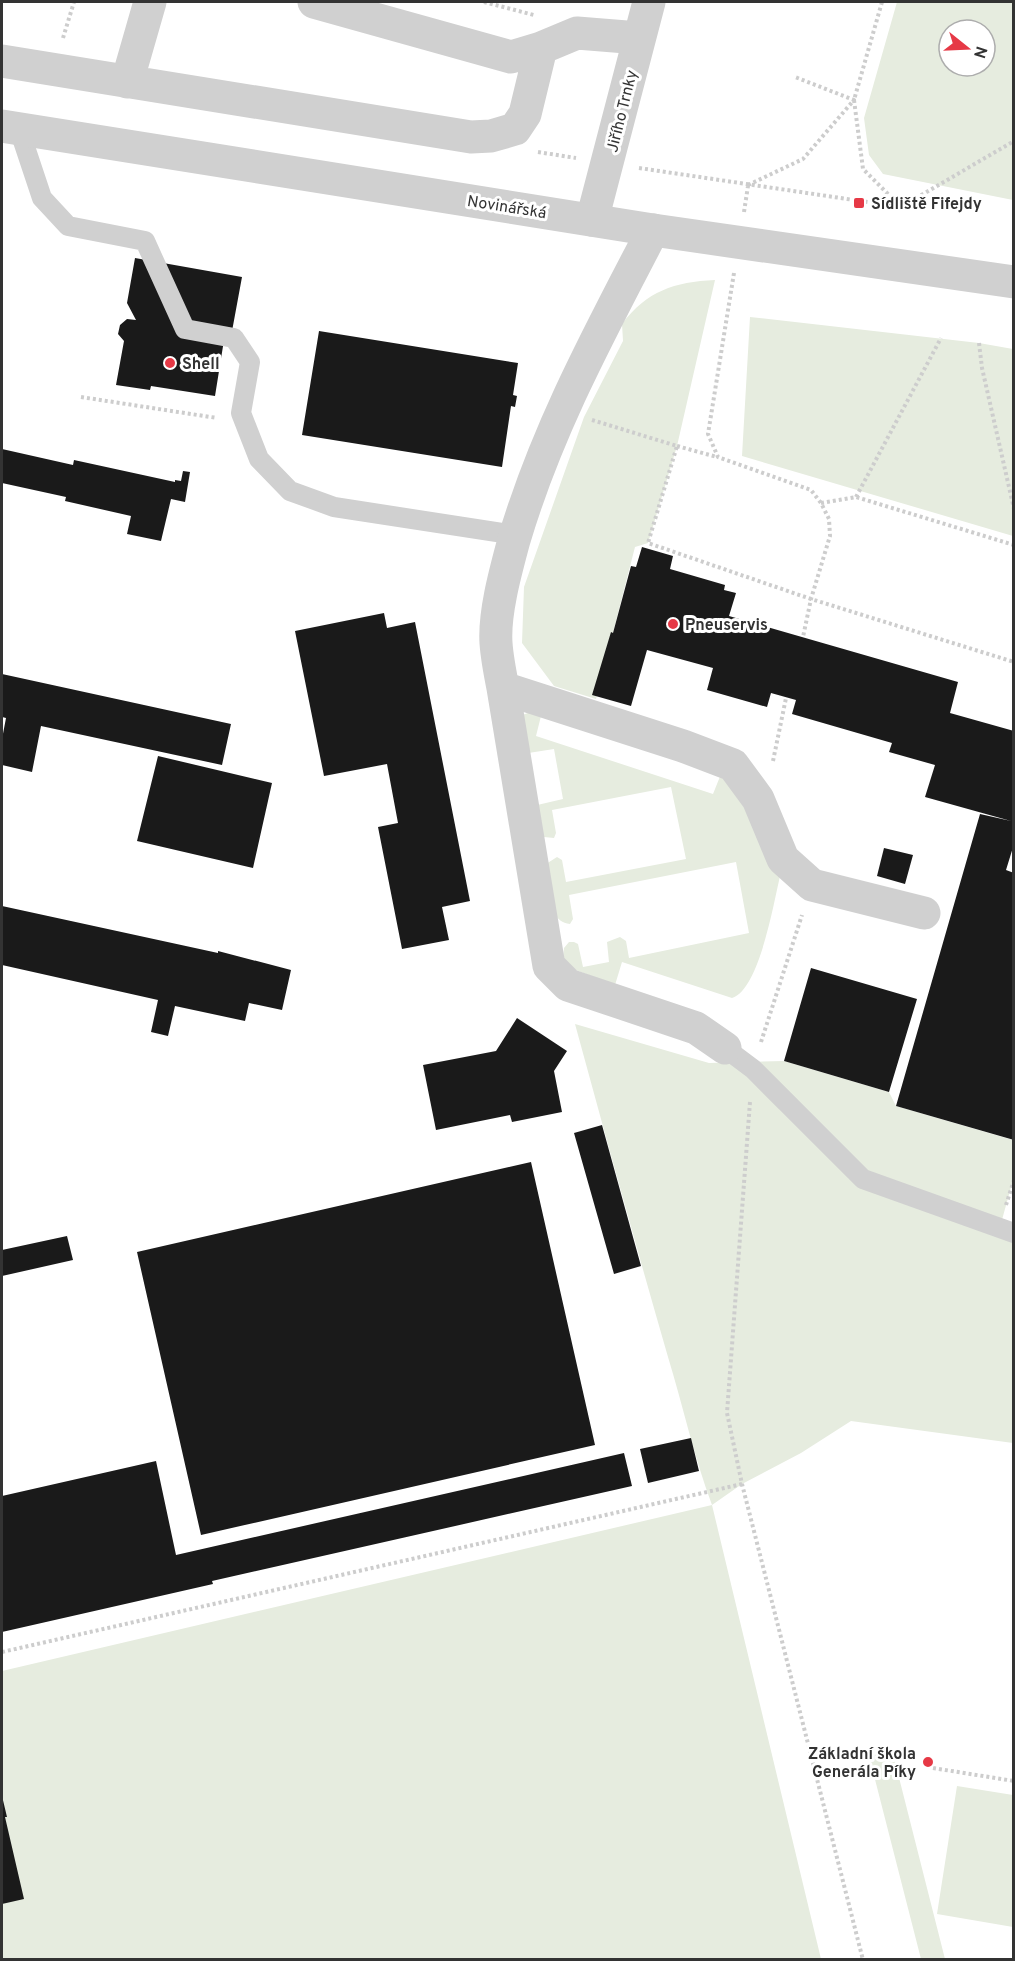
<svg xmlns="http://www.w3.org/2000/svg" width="1015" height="1961" viewBox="0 0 1015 1961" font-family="Overpass,sans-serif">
  <rect width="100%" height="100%" fill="#fff"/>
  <path fill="#e6ecdf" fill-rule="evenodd" d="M897,2H1013V200L883,174L869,155L864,118ZM949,30H985V66H949Z
    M715,280L677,446L648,543L635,547L596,699L554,686L522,643L524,587L584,417L623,341L622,324C647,291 674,282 715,280Z
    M750,317L979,343L1013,349V536L742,456Z
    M531,712L541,716L536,736L713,794L721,774L735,785L781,872C774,900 760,989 732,998L622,962L615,985L573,969L563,958L564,948L569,942H574L578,944L583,967L609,962L607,942L620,937L626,941L629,958L749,933L736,862L569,895L573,919L570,924C562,923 558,919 553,913L546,864L557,857L562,860L566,882L686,859L671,787L552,810L556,833L554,838L544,837L533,806L563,799L554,749L522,754V715Z
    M575,1024L709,1063L784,1061L889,1092L896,1106L1013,1140V1180L1000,1227L1013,1233V1443L851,1421L801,1453L742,1484L712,1505L821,1959H2V1671L712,1505C694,1457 683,1406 668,1357C636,1246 605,1135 575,1024Z
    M892,1750L945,1959H921L869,1756Z
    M957,1786L1013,1795V1927L937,1914Z"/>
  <path fill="#1a1a1a" d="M135,258L242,277L230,342L224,340L215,396L151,386L150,390L116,385L124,341L118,334L120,325L127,319L136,320L127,303Z
    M319,331L518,363L513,395L517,396L515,407L511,406L502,467L302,435Z
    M2,449L73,465L74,460L175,482V480L181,481L183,471L190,472L185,502L171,499L161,541L127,534L131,516L65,501L66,497L2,483Z
    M642,547L673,556L670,569L725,585L724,590L736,593L729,616L958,682L950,713L1014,731V844L1006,870L1014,873V1140L896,1106L980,814L1011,821L925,797L935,765L889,752L892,743L792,714L796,700L771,693L767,707L707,690L713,668L647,650L631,706L592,695L611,632L613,633L631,566L636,567Z
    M384,613L387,628L415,622L470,901L442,907L449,940L402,949L378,827L398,823L387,764L324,776L295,631Z
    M2,674L231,724L222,765L41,726L32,772L2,765V739L6,718L2,717Z
    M158,756L272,783L253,868L137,841Z
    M884,848L913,855L905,884L877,876Z
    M2,906L218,953V951L291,970L282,1010L249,1003L245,1021L175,1006L168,1036L151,1032L158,1000L2,965Z
    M811,968L917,999L889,1092L784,1061Z
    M517,1018L567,1051L554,1071L562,1112L512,1122L510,1115L436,1130L423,1065L496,1051Z
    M602,1125L641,1266L614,1274L574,1133Z
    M531,1162L595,1445L201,1535L137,1252Z
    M67,1236L73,1260L2,1276V1250Z
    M691,1438L699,1471L648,1483L640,1449Z
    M624,1453L632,1486L212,1581L213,1584L2,1632V1496L156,1461L176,1555Z
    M2,1796L7,1817H5L24,1899L2,1904Z"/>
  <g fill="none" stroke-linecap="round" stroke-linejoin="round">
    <path stroke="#cdcdcd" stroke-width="4" stroke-dasharray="3 3" stroke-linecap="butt" d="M484,2L534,15
      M882,2L854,100L863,169L900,206
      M63,38L74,2
      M538,152L576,158
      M639,168L901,207L1014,141
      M748,185L803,159L854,100L795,77
      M744,212L748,186
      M734,273L708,434L718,457L811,490L821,503L829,519L830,536L811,599L803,637
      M979,343L982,368L1014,509
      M81,397L217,418
      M592,420L677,446L648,543L811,599L1014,662
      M677,446L717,457
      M856,497L941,338
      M821,503L856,497L1014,545
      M773,761L786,698
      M761,1042L802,915
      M750,1102L727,1413L742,1484L863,1960
      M1006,1205L1014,1180
      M2,1652L742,1484
      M933,1768L1014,1781"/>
    <path stroke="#d0d0d0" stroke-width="20" d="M19,129L42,198L68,226L145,241L185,329L234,338L250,362L241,413L259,459L290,491L334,507L516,535
      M725,1048L753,1069L863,1179L1014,1233"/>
    <path stroke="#d0d0d0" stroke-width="33" d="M314,2L511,57L541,48L577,33L639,38
      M2,61L471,137L491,136L515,129L525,114L541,48
      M127,82L150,2
      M592,220L649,2
      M653,230C600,332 547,429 514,540C506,570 494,612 496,643C497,658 500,673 503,688L683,746L733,765L758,799L783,859L812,885L924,913
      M503,688L549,966L568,985L696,1028L725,1048"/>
    <path stroke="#d0d0d0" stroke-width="33" d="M2,126L653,230L1014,282"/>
  </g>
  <g fill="#e63946" stroke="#fff" stroke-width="2">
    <rect x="853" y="197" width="12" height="12" rx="3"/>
    <circle cx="170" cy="363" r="6"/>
    <circle cx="673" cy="624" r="6"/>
    <circle cx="928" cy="1762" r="6"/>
  </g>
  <g text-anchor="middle" stroke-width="6" stroke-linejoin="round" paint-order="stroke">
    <g font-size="16" fill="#333" stroke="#fff">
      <text transform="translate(621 111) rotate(-76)" y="6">Jiřího Trnky</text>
      <text transform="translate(507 206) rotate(9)" y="6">Novinářská</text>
    </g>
    <g font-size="16" font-weight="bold" fill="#333" stroke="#fff" text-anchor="start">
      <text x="871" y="209">Sídliště Fifejdy</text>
      <text x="182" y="369">Shell</text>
      <text x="685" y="630">Pneuservis</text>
      <text x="916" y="1759" text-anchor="end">Základní škola<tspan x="916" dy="18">Generála Píky</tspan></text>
    </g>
  </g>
  <rect width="1015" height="1961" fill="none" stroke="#333333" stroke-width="6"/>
  <g transform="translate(967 48) rotate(108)"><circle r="28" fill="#ffffff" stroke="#adadad" stroke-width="1.5"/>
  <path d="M0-4.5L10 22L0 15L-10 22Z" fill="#e63946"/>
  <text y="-9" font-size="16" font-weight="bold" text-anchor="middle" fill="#333333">N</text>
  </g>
</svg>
